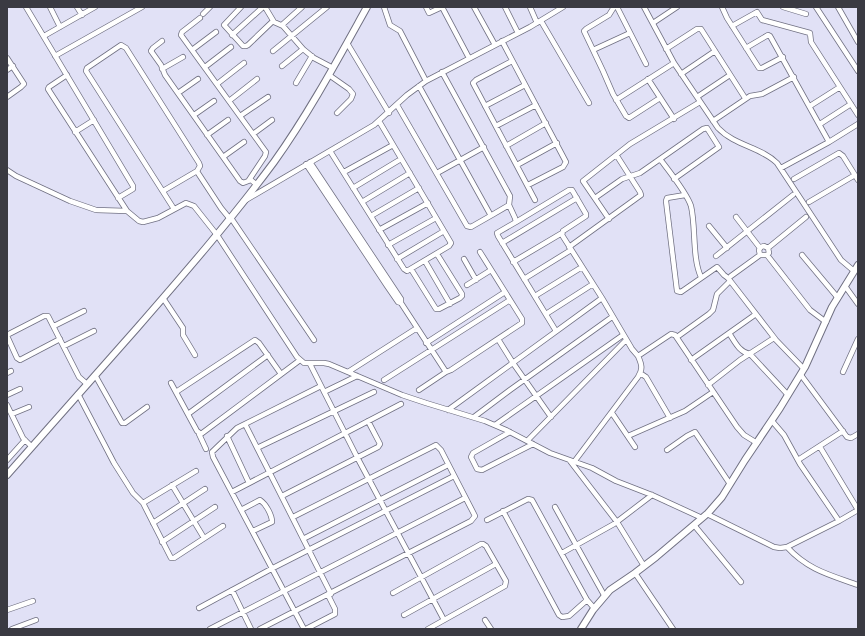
<svg xmlns="http://www.w3.org/2000/svg" width="865" height="636" viewBox="0 0 865 636" font-family="'Sofia Sans Condensed',sans-serif">
  <rect width="100%" height="100%" fill="#e1e1f6"/>
  <g fill="none" stroke-linecap="round" stroke-linejoin="round">
    <g stroke="#707082" stroke-width="6">
      <path id="minor" d="M26,7L133,186V189L118,198
        M50,7L60,27
        M77,7L82,15
        M241,7L224,25L243,46H246L248,45L273,21
        M265,7L274,22L283,26L303,49L314,58L333,68
        M384,7L390,25L400,31L426,81
        M426,7L429,13L442,7
        M442,7L469,58
        M474,7L495,45
        M505,7L518,33
        M530,7L537,23
        M614,7L609,15L586,29L584,31L603,71L613,94L626,116L629,118L660,98
        M617,7L646,64
        M644,7L674,63L718,128C735,146 761,147 777,163L841,260L854,271
        M722,7L727,18L759,68H762L783,57
        M783,7L806,14
        M816,7L858,71
        M838,7L858,42
        M203,14L210,7
        M200,18L182,32L181,35L266,152L265,156L249,180
        M541,21L589,103
        M653,23L677,7
        M282,25L302,7
        M732,26L757,12L762,20L810,33L811,42L858,115
        M232,35L263,7
        M44,36L95,7
        M162,41L153,48L151,51L161,65L165,75L240,181L243,183L251,180L257,185
        M502,41L566,162L563,167L528,185
        M347,43L389,113
        M746,48L768,35L770,36L829,142
        M666,49L697,29H701L745,98
        M192,50L216,32
        M593,50L630,33
        M273,51L327,7
        M55,56L142,7
        M7,58L24,84L21,87L7,97
        M512,61L476,80L473,83L535,200
        M282,66L303,49
        M205,67L231,47
        M162,69L183,57
        M7,70L13,66
        M442,72L510,196L509,205L515,218L516,222L497,233L498,236L556,331
        M681,74L715,51
        M67,75L49,87L48,89L127,211
        M329,75L349,89L353,94L351,99L337,113
        M648,79L674,119
        M296,83L312,56
        M217,84L244,63
        M419,86L490,214L492,215L509,205
        M178,93L198,79
        M697,97L730,75
        M616,100L674,63
        M229,101L257,79
        M397,105L467,226L471,227L492,215
        M485,106L525,85
        M810,106L840,87
        M194,115L214,101
        M240,116L268,97
        M713,121L750,96L762,94L794,77
        M820,124L851,104
        M496,126L536,105
        M75,132L94,120
        M253,134L272,120
        M207,135L228,120
        M506,146L546,123
        M330,151L404,269L407,271L449,246L451,243L379,121
        M223,157L244,142
        M660,159C669,171 687,193 691,206C696,227 692,258 701,277
        M310,162L401,299V303L446,372L451,370L522,323V319L480,252
        M306,164L387,286L398,302L401,303
        M517,165L557,143
        M781,168L829,142L858,124
        M7,170L16,176L70,201L96,210L127,211L139,221L143,222L158,218L186,203L194,206L217,235L297,357L304,363H324L329,364L402,395L426,403L485,421L506,430L550,453L592,468L616,481L652,495L702,518
        M344,172L393,145
        M437,173L484,147
        M794,179L839,153L843,156L858,180
        M353,188L401,159
        M163,191L197,171
        M685,195L667,198L666,201L677,291L681,292L717,267L724,275L728,278L776,340L804,369
        M595,198L622,179L640,173L703,129L707,128L719,147L674,179
        M246,200L374,125L407,95L426,81L530,27L563,7
        M362,202L410,173
        M809,202L855,175
        M174,209L86,71L87,68L121,45L126,48L199,163L200,166L197,171L198,173L221,208L230,219
        M371,216L419,188
        M736,217L760,248
        M231,218L314,340
        M609,219L583,181L630,144L700,102
        M516,222L569,190H572L586,214V216L563,231L562,235L602,298L632,349L638,356L671,334L675,335L737,427L744,435L757,443
        M709,226L727,248
        M379,230L428,203
        M502,243L577,198
        M388,245L436,218
        M569,247L641,195L640,192L617,156
        M768,248L806,217
        M767,255L769,253L768,248L764,246L761,247L759,250L760,255H767L810,310L826,322
        M802,255L838,298
        M716,256L793,195
        M397,259L444,231
        M464,259L476,280
        M425,261L450,304
        M513,262L562,233
        M411,269L436,309H439L460,298L462,296V294L437,254
        M731,276L760,255
        M524,279L571,250
        M467,285L491,270
        M845,286L858,304
        M535,296L582,267
        M163,298L183,328V335L195,355
        M546,314L593,284
        M54,326L84,311
        M729,333C735,342 739,352 750,354L788,395
        M7,335L44,316H48L79,377L87,384
        M7,336L17,358L20,360L60,339
        M677,337L709,314L713,310L717,294L730,281
        M498,339L513,363L551,417
        M426,343L505,292
        M64,346L94,331
        M691,360L756,314
        M310,364L357,457L444,620
        M348,372L417,328
        M843,372L858,339
        M7,373L11,371
        M640,373L646,377L670,418
        M95,375L122,423H125L147,407
        M801,375L847,437L851,438L858,434
        M384,380L510,300
        M171,383L197,431L201,434L300,360
        M708,385L740,360L774,338
        M419,390L446,372
        M176,392L255,340L259,343L281,374
        M324,392L357,376
        M78,394L114,463L133,493L143,503L171,558H174L223,526
        M7,395L20,389
        M7,405L23,438L32,447
        M448,410L602,298
        M612,413L635,447
        M12,414L29,407
        M188,414L268,355
        M474,417L510,390L612,317
        M772,421L784,435L800,464L839,521
        M245,424L331,594
        M495,425L623,335
        M510,432L473,453L471,457L477,469L482,470L533,444
        M199,434L206,449
        M227,436L249,483
        M628,436L685,411L713,392
        M527,441L626,340
        M820,447L858,510
        M257,448L374,392
        M667,450L687,436L695,432L730,484
        M7,460L25,440
        M798,460L843,431
        M570,461L617,522L644,566
        M574,462L638,377C643,369 642,365 638,356
        M172,485L204,538
        M232,492L401,404
        M282,496L378,447L380,444L379,442L368,421
        M143,503L196,471
        M555,507L604,595
        M241,510L260,500C266,504 272,515 272,522L253,531
        M503,511L559,615L562,617L569,616L587,600
        M707,514L774,547L780,548L787,547L839,521L858,510
        M487,520L528,499L532,500L587,600L594,608
        M153,523L205,489
        M694,525L741,582
        M303,539L448,465
        M162,542L215,507
        M787,547C808,570 830,575 858,585
        M562,553L614,524L652,495
        M635,573L673,629
        M232,590L251,629
        M393,593L481,544H483L486,546L506,581L505,586L428,629
        M199,608L273,568L454,476
        M7,610L33,601
        M404,615L496,564
        M485,620L491,629
        M12,629L36,620
        M210,629L465,498
        M260,629L471,521L475,516L441,450L436,445L293,517
        M304,629L213,457L212,452L237,428L321,386
        M306,629L335,614V609L328,595"/>
    </g>
    <g stroke="#707082" stroke-width="8">
      <path id="tertiary" d="M7,475C50,426 94,377 137,328C184,274 231,220 274,162C309,113 338,59 367,7
        M581,629L593,610L610,590L635,573L656,557L708,513L722,497L745,460L780,408L805,367L832,307L858,265"/>
    </g>
    <use href="#minor" stroke="#fff" stroke-width="4.5"/>
    <use href="#tertiary" stroke="#fff" stroke-width="6"/>
  </g>
  <rect width="865" height="636" fill="none" stroke="#3a3a42" stroke-width="16"/>
</svg>
